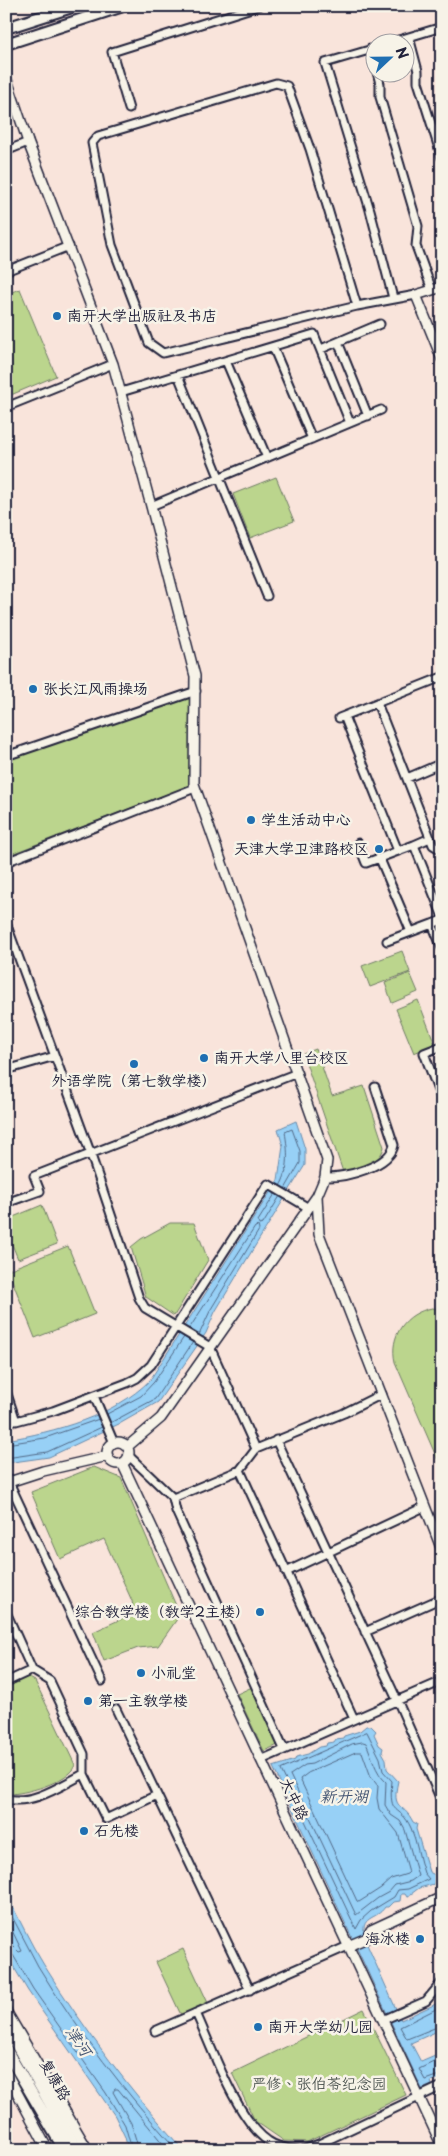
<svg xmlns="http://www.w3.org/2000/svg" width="448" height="2156" viewBox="0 0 448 2156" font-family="'Playpen Sans','LXGW WenKai TC',sans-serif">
  <rect width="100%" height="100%" fill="#f9e4db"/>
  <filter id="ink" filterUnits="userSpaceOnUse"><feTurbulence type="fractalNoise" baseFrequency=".02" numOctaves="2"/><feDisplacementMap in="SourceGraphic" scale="10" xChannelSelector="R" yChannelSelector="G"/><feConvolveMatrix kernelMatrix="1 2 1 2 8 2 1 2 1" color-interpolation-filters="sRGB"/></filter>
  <g filter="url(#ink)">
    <path fill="#bbd58d" stroke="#6e7c64" d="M20,289L56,376L6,397V294Z
      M276,477L294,521L250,538L233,494Z
      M191,696V785L6,856V758Z
      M402,951L410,972L370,987L362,966Z
      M410,973L418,992L392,1003L385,983Z
      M418,1000L435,1044L414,1053L396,1009Z
      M316,1049L332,1096L364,1086L384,1147C380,1165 358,1167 343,1172L303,1054Z
      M42,1205L57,1244L18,1259L6,1230V1220Z
      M170,1223H194L208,1260L174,1316L146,1297L131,1247L141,1239Z
      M68,1246L95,1314L35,1338L8,1270Z
      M432,1308L442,1309V1470L395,1362C389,1336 405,1313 432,1308Z
      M94,1467L121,1478L180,1615L158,1646L138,1648L104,1661L93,1632L134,1613L132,1601L104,1539L60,1559L31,1492Z
      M26,1676L35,1681L75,1765C69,1782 23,1795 6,1794V1685Z
      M252,1687L278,1745L264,1751L237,1694Z
      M183,1949L208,2003L181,2015L156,1962Z
      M364,2009L406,2095L307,2142L284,2141L255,2121L232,2073Z"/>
    <path fill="#97d0f6" stroke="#688aab" d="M296,1121L305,1149V1165L239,1272L215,1312L206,1333L158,1402L121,1423L49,1457L6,1463V1440C54,1432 115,1416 150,1380L278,1180L283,1146L278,1129Z
      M366,1726H371L376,1731L374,1734L379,1745L383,1748L382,1752L386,1759L387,1769L398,1781C391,1812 403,1801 413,1822L417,1824L416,1829L429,1872L435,1875L434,1884L419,1888L407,1897L405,1894H401L400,1901L394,1902L389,1907H385C376,1921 359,1914 365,1940L401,2020L438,2003L442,1996V2029L411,2043L421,2062L442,2053V2078L431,2081L432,2085L422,2089L273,1767L295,1760L296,1757L308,1754L319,1747L326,1746L327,1743L334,1742L336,1739L343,1738L344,1736L360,1731Z
      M6,1894C19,1918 30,1943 44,1965C85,2031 132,2092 183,2150H128L125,2137L115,2116L28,1991L6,1954Z"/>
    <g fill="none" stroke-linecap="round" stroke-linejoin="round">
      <path stroke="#516886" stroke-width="1" d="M280,1186C290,1170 288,1150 285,1132L292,1129L300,1151V1163L285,1189
        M275,1194L258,1221L259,1225L263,1224L280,1196
        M189,1329L255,1227L258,1226L259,1230L211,1309L199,1335
        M107,1414L141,1396L154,1382L184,1337
        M110,1423L155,1399L193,1342
        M6,1444L45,1438L99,1419
        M6,1458L47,1452L102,1427
        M367,1732L380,1758L383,1771L392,1781C388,1819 400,1803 411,1828C417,1842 419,1859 424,1873L429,1879L408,1889L398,1890L394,1897L371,1911L361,1920L356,1929L281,1770Z
        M363,1742L366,1743C372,1756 375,1772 386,1782L385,1805L391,1815L400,1821L405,1830L418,1876L411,1881L395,1885L389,1892L378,1898L356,1915L290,1775L305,1765L312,1764L352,1744Z
        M356,1752H362L371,1777L378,1786L377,1798L379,1809L398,1833L409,1872L407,1874L391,1879L381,1888L359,1902L357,1901L300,1779L308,1773Z
        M6,1905C17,1925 27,1946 38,1966C78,2032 126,2093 177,2150
        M6,1918L22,1951L19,1952L14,1947L6,1946
        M6,1952L13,1955L33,1989L106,2093L125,2125L132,2150
        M442,2006L400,2027L407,2039L442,2025
        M442,2058L419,2069L425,2080L442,2074
        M139,2150L131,2123L113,2092L115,2089H118L168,2150"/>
      <g stroke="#22223b" stroke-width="11">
        <path id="minor" d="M409,37L418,71V82L442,158
          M392,42L442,27
          M376,48L325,63L370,210L393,298
          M370,49L376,68
          M377,72L380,84V97L418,226L416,246L432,290
          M129,109L112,52L258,6
          M6,151L28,142
          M6,271L69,246
          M357,306L310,149L287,86L276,83L98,136L92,143L112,245L149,343L163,353L357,306L416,295
          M338,342L368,416
          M273,347L312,439
          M321,349L380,324
          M226,361L267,458
          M178,375L267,596
          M121,392L314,334L350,423
          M6,407L113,364
          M151,506L381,410
          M377,703L433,845L438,848L442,846
          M344,716L398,851L414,845L442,915
          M339,718L442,677
          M6,756L196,691
          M407,778L442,763
          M358,843L366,863L398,851
          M414,845L430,838
          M380,859L411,932
          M6,862L195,788
          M442,920L432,924L442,948
          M6,923L89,1149L139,1298L145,1308L210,1347L256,1449L240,1470L173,1498L128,1455
          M387,941L432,924
          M442,1046L424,1053L442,1101
          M6,1070L55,1056
          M325,1177C344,1178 390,1167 394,1145L375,1087
          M6,1203L40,1191L34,1176L297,1073
          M6,1391L16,1421L53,1411L127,1383L137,1378L151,1365L268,1184L307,1207
          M94,1396L114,1443
          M276,1440L398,1702L442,1802
          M256,1449L344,1413L382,1394
          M240,1470L354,1719
          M9,1482L102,1681
          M173,1498L176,1511L284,1749
          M286,1572L424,1507
          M6,1612L32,1670
          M365,1632L442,1598
          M6,1682L32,1670L50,1681L84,1754V1774C60,1786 34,1805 6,1799
          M116,1709L250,1990
          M261,1760L442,1681
          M84,1774L106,1819L157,1795
          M196,2013C212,2048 237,2120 268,2141C276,2147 288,2149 298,2150
          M383,2020L426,2001L442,1982
          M155,2031L348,1946
          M303,2150L319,2144L442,2086"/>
      </g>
      <g stroke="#22223b" stroke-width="12">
        <path id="tertiary" d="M6,77L28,142L113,364L151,506L195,676L194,784L327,1160L325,1177L317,1196L161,1418L127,1447
          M442,287L416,295L442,359
          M317,1196L319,1234L442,1550
          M107 1453a11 11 0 1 1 22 0a11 11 0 1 1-22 0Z
          M122,1463L442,2146
          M6,1483L43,1471L108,1456
          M348,1946L367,1938L371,1930L442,1897
          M6,2011L88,2150
          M6,2072L48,2150"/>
      </g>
      <g stroke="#22223b" stroke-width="14">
        <path id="secondary" d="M6,28L75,6
          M6,44L123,6"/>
      </g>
      <g stroke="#22223b" stroke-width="15">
        <path id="trunk" d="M6,2026L77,2150
          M6,2050L65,2150"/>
      </g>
      <use href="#minor" stroke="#f7f3e8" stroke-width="7"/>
      <use href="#tertiary" stroke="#f7f3e8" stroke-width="9"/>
      <use href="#secondary" stroke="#f7f3e8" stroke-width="10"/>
      <use href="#trunk" stroke="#f7f3e8" stroke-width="11"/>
    </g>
  </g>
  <g fill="#1f6fb2" stroke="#f7f3e8" stroke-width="2">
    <circle cx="57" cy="316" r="5"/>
    <circle cx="33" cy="689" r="5"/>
    <circle cx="251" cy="820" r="5"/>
    <circle cx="379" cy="849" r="5"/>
    <circle cx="204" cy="1058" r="5"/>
    <circle cx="134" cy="1064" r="5"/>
    <circle cx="260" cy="1612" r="5"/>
    <circle cx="141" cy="1673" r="5"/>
    <circle cx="88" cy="1701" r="5"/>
    <circle cx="84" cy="1831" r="5"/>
    <circle cx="420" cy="1939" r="5"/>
    <circle cx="258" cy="2027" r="5"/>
  </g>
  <g text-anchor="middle" stroke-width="5" stroke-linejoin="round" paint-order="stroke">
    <g font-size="15" fill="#22223b" stroke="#f7f3e8" text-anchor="start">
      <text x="67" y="321">南开大学出版社及书店</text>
      <text x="43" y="694">张长江风雨操场</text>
      <text x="261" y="825">学生活动中心</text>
      <text x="369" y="854" text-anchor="end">天津大学卫津路校区</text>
      <text x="214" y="1063">南开大学八里台校区</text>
      <text x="134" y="1086" text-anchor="middle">外语学院（第七教学楼）</text>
      <text x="250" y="1617" text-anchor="end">综合教学楼（教学2主楼）</text>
      <text x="151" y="1678">小礼堂</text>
      <text x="98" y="1706">第一主教学楼</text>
      <text x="94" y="1836">石先楼</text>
      <text x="410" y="1944" text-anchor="end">海冰楼</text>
      <text x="268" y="2032">南开大学幼儿园</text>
    </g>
    <g font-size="15" fill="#22223b" stroke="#f7f3e8">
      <text transform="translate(294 1799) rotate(65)" y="5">大中路</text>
      <text transform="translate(55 2080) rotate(60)" y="5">复康路</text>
    </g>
    <g font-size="15" fill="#505854" stroke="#f7f3e8">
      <text x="319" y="2089">严修、张伯苓纪念园</text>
    </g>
    <g font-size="16" font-style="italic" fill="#455673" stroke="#f7f3e8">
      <text x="344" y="1802">新开湖</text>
      <text transform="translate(79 2041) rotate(55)" y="6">津河</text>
    </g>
  </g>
  <rect width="448" height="2156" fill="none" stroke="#f7f3e8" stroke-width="25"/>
  <rect x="12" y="12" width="423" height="2131" fill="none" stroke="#22223b" stroke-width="2" filter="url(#ink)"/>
  <g transform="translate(390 58) rotate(68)"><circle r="24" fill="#f7f3e8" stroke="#a29fa3"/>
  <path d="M0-4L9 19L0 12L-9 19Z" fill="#1f6fb2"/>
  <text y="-8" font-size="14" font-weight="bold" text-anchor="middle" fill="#22223b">N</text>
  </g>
</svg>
